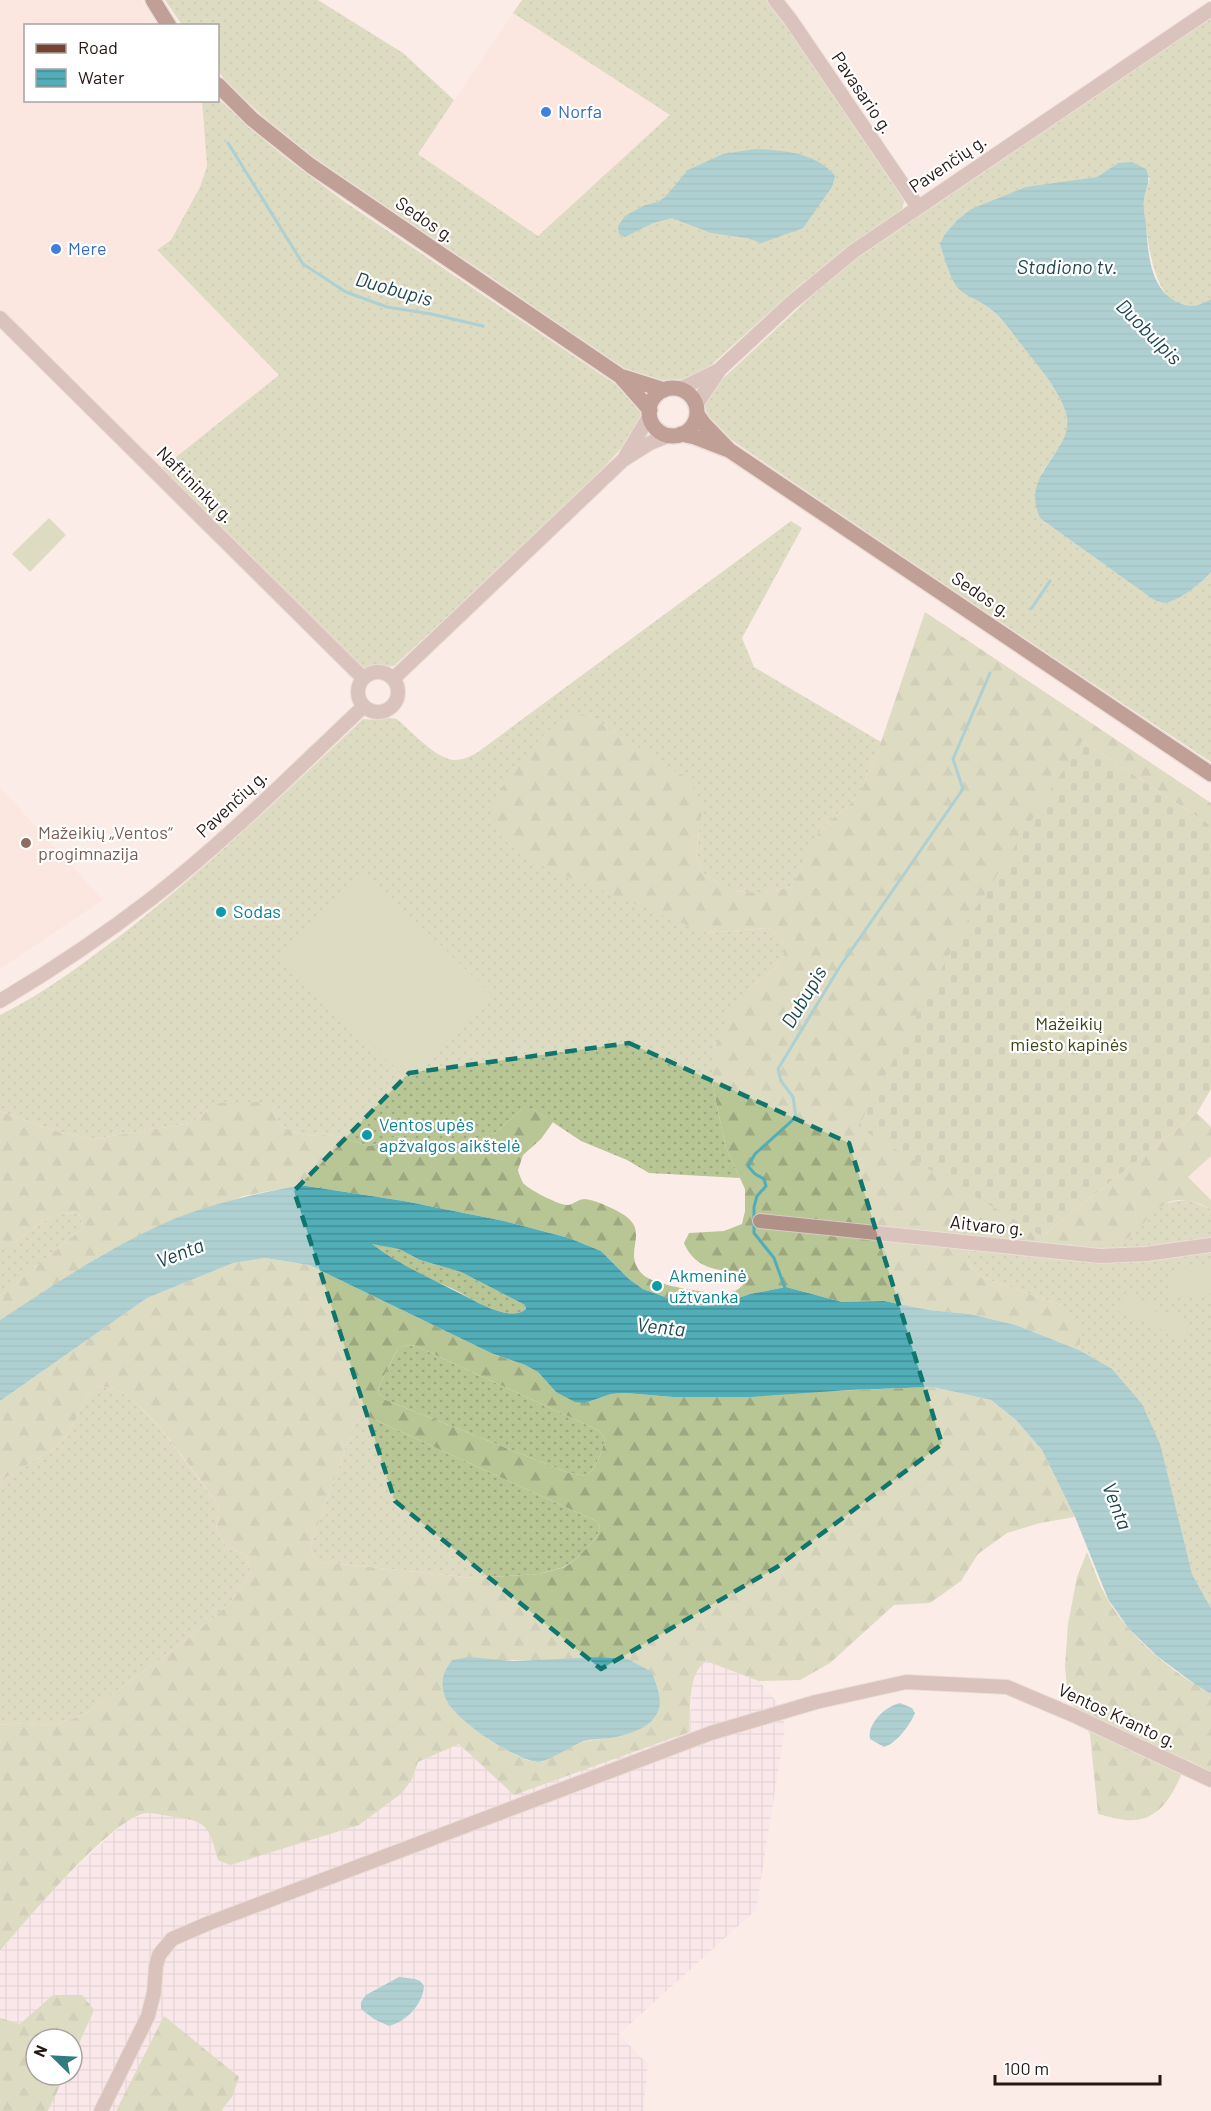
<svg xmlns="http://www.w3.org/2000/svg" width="1211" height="2111" viewBox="0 0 1211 2111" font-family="Barlow,sans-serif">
  <defs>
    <pattern id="industrial-grid" width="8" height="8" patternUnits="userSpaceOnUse" patternTransform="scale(1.5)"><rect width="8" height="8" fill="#f6dfeb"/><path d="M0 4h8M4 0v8" fill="none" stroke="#d3bfc9"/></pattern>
    <pattern id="grass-dots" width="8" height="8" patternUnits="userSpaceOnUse" patternTransform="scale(1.5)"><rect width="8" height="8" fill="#b8c595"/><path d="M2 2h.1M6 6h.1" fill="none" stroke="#9ea880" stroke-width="1.8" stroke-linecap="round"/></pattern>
    <pattern id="forest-firs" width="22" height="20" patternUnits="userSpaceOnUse" patternTransform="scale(1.5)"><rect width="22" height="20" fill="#b8c595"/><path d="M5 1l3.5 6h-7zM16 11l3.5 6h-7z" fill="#9ea880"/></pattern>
    <pattern id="cemetery-stones" width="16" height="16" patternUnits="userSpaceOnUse" patternTransform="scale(1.5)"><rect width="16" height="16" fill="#b8c595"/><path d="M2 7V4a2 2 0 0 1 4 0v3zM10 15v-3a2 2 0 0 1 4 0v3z" fill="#9ea880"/></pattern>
    <pattern id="water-rules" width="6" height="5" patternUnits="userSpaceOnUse" patternTransform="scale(1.5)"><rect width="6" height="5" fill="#51aeb9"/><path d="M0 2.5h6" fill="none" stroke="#438d95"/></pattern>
  </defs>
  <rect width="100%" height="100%" fill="#fcece7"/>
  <path fill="#fde1d8" d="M0,0H142L157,25L26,26V100L202,101L207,166L200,187L171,240L157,251L279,375L161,469L0,309Z
    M513,13L671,115L538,236L418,154Z
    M0,787L103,900L0,969Z
    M1211,1156V1200L1188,1177Z"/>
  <path fill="url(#industrial-grid)" d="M706,1661L759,1681L781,1707L785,1728L756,1910L619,2034L648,2065L643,2111H221L232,2097L164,2016L116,2111H48L65,2075H72V2059L94,2010L53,1995L20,2024L0,2019V1951L53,1889L125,1822L147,1813L195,1819L210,1832L218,1860L412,1779L418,1762L459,1744L689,1732L693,1678L699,1666Z"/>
  <path fill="url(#grass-dots)" d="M165,0H318L403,53L454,100L418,154L538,236L670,115L513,13L522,0H769L905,199L902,209L801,284L699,376L687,382L661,385L641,378L617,365L488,275L336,175L292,143L229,85L218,71V26L182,25Z
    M1211,18V299C1164,328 1151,266 1147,233C1146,223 1143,210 1144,200C1145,193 1148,185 1150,178L1118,163L1097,177L1071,181L971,209L957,220L945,234L958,287L989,307L1007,325L1054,385L1066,412L1068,426L1064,438L1060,447L1042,472L1041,519L1147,595L1160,603C1180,598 1198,588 1211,572V762L949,588L717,430C697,407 701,408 717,384L831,278L862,252Z
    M218,99L282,155L345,202L630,394L641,404L644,416L635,433L583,491L394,666L368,669L357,665L161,469L279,375L157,250L171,240L200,187L207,166L202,101Z
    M791,521L802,528L742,638L754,667L881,742L862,789L848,806L825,825L810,846L802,869L790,887L755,894L729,889L702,873L696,854L699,833L696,793L684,777L592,718L578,714L707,933L768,928L782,939L784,953L775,968L750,989L712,1083L726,1148L740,1178L649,1173L627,1160L581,1141L533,1109H522L495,1133L477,1140L456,1144L429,1143L397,1136L370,1146L327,1134C309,1139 295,1133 279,1124L273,1109L211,1107L191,1123L93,1139L47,1129L0,1111V1015C45,993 85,962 125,932C209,866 285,793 363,719C375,721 385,716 397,719C411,731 437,760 455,760C464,760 471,756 478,752Z
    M1188,1200L1211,1209V1608L1192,1574L1181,1534L1111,1368L1079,1350C1083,1333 1075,1315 1061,1305L981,1277C961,1261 967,1252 979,1234L985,1233L1072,1245L1143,1222L1161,1205L1176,1201Z
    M59,1213L79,1214L84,1227L0,1296V1246H11L34,1227Z
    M370,1243L399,1249L420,1260L461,1272L525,1305L526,1309C509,1323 473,1300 457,1291C446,1285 434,1282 422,1276C404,1267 387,1254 370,1243Z
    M408,1345L416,1346L598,1430L605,1438C603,1448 596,1473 584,1475C580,1476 573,1473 569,1473L386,1400L378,1393L379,1386L398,1348Z
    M97,1386C104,1387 113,1387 120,1391C154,1412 193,1473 219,1506L216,1530L227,1548L245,1554L251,1572L230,1603L193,1635L84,1715L54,1725L24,1723L0,1725V1481L55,1448L70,1431L85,1400Z
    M371,1418L596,1521L600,1526L597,1537L576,1559L564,1567L539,1574L474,1578L322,1562L314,1558L310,1547L354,1424L361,1419Z"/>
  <path fill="url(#forest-firs)" fill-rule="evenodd" d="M925,612L1211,803V826L1082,741L1042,1236L1197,1113L1211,1127V1156L1188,1177L1211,1200V1209C1204,1206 1197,1202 1189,1201C1151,1192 1143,1242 1109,1245C1069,1249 1025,1238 985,1233L979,1234C967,1252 961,1261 981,1277L1061,1305C1077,1316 1083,1331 1079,1350L1016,1325L970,1314L929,1310L884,1301L842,1302L786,1287L750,1294L717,1305L700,1306L679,1302L643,1289L629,1279L601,1251L569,1238L504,1221L404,1201L300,1185L244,1196L168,1222L104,1254L0,1320V1296L84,1227L79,1214L59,1213L34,1227L11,1246H0V1111L47,1129L93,1139L191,1123L211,1107L220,1103L262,1102L273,1109L279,1124C295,1133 309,1139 327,1134L370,1146L397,1136L429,1143L456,1144L477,1140L495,1133L522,1109H533L553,1122L541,1139L523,1155L518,1170C519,1174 521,1179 523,1183C528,1189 560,1206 568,1205C574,1204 578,1199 585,1199C595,1200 610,1207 619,1212C651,1229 626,1247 637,1267C638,1270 643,1275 646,1277C660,1286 719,1297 735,1291C740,1289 745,1282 749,1279L745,1272C720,1271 695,1270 684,1243L689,1233L724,1231L742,1224L745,1211V1189L726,1148L712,1083L714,1051L727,1018L750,989L775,968L784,953L782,939L768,928L707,933L546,868L514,849L496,831L492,801C508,780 551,712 579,714C583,714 588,717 592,718L684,776L696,793L702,810L696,854L702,873C740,896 746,896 790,887L802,869L809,846L825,825L848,806L862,789L881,742Z
    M265,1258L309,1265L491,1353L525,1365L538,1372L556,1392L585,1403L611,1394L625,1393L673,1397L933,1387L991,1400L1016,1420L1042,1450L1075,1517L1040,1523L1007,1533L978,1554L961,1581L930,1603L894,1605L830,1663L800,1680L759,1681L706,1661C687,1674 691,1710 689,1732L514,1795L459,1744L418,1762L412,1779L402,1793L359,1825L230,1865L218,1860C209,1829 209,1821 175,1817C166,1816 156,1813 147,1813C113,1816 25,1922 0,1951V1725L24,1723L54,1725L84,1715L193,1635L230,1603L251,1572L245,1554L227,1548L216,1530L219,1506C194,1473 154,1412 120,1391C113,1387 104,1387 97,1386L85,1400L70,1431L55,1448L0,1481V1401L147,1298L233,1263ZM408,1345L416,1346L598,1430L605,1438C603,1448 596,1473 584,1475C580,1476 573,1473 569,1473L386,1400L378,1393L379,1386L398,1348ZM371,1418L596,1521L600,1526L597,1537L576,1559L565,1567L539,1574L474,1578L322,1562L314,1558L310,1547L354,1424L361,1419ZM600,1657L628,1659L609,1738C594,1740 582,1741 568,1747C560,1751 549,1761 540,1762C517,1764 450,1716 444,1694C440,1681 445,1671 452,1660H566Z
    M1087,1552C1094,1568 1099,1585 1108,1600C1131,1639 1172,1672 1211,1694V1772L1188,1760C1175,1788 1164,1823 1126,1820C1116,1819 1107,1816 1098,1814L1090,1734L1068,1697L1065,1666L1068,1624L1077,1577Z
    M53,1995H82L94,2010L72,2059V2039H36V2075H65L48,2111H0V2018L20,2024Z
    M164,2016L239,2077L232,2097L221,2111H116Z"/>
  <path fill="url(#cemetery-stones)" d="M1082,741L1211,826V1089L1197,1113L1042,1236L858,1127L965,925Z"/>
  <path fill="#b8c595" d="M49,518L66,535L30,572L12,554Z
    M365,872L491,994L408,1080L282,958Z
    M1211,1264V1293L1173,1299L1168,1271Z
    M1125,1293L1157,1307L1149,1324L1118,1311Z
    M1160,1309L1189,1322L1182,1339L1152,1325Z"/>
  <path fill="url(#water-rules)" fill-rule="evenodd" d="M755,149C783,150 817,153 835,176L832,187L803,228L761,243L747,238L711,233L672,218L653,223L625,237L619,234L618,226L625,216L645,205L658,202L665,197L688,170L723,154Z
    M1132,162L1146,169C1152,183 1145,187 1144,201C1143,208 1145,216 1146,224C1148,251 1149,288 1177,302C1190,309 1199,306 1211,299V572C1203,582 1173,607 1159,602C1155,601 1150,597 1147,595L1041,519C1016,472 1080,451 1065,410C1056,386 1040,368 1024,348C1013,334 1003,318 988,307C979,300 965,296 957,287C950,278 944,256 940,244L945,234L957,220L971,209L1026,187L1097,177L1118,163Z
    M300,1185L404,1201L504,1221L569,1238L601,1251L629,1279L643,1289L679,1302L700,1306L717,1305L750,1294L786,1287L842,1302L884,1301L929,1310L970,1314L1016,1325L1079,1350L1111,1368L1142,1404L1160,1444L1192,1574L1211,1608V1694L1196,1685L1157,1656L1129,1629L1108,1599L1075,1517L1042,1450L1016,1420L991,1400L933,1387L849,1390L749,1397H673L625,1393L611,1394L585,1403L575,1402L556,1392L538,1372L525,1365L491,1353L309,1265L265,1258L233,1263L147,1298L0,1401V1320C54,1285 108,1248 167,1222C209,1204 255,1194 300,1185ZM372,1244L399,1249L420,1260L461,1272L525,1305L526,1309C509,1324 471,1298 453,1290C425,1276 397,1263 372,1244Z
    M469,1657L513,1661L600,1657L628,1659L652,1672C655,1682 662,1697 659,1708C654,1728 629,1734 611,1738C602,1739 592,1739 584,1741C572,1745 548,1762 538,1762C514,1760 449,1717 444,1694C440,1680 444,1671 452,1660Z
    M900,1703L912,1708L915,1713C910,1725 897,1743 884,1747L870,1739C867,1723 886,1706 900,1703Z
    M399,1977L415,1979L420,1981L424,1986C423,2004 406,2022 389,2026L374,2019L361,2009V2002L366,1995Z"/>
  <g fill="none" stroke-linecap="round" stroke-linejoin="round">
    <path stroke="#51aeb9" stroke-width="3" d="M228,143L303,264L346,292L387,307L431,314L483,326
      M1031,609L1050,581
      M786,1291L774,1258L754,1233V1207L757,1196L766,1186L764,1179L755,1174L748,1166L755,1154L796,1117L793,1097L781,1081L778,1069L839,968L963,789L953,759L990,673"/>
    <g stroke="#dacac5" stroke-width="16">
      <path id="minor" d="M775,0L790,19L918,207
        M0,318L363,678
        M680,389L719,370
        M696,405L720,369L791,303L854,251L1211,9
        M625,457L650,415
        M358 692a20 20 0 1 1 40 0a20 20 0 1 1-40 0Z
        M393,679L623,460L650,443L670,435
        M0,1001C52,970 103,936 151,899C226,841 294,772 363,707
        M760,1221L1100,1256L1146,1254L1211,1245
        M101,2111L148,2016L154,1992L156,1966L159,1955L172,1939L209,1923L711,1733L816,1702L906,1682L1007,1687L1073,1715L1211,1780"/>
    </g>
    <g stroke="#dacac5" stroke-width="18">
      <path id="major" d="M153,0L169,26
        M218,85L252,119L311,166L620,376L650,410
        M623,377L664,390
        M649 412a24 24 0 1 1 48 0a24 24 0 1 1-48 0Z
        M697,414L704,424L729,450L1211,774
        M681,434L695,437L726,449"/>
    </g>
    <use href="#minor" stroke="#b09187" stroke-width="14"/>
    <use href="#major" stroke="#764233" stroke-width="15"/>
  </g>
  <path d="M0 0H1211V2111H0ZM629,1043L849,1143L942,1444L777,1567L601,1669L395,1501L294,1191L409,1073Z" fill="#fcece7" fill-opacity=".55" fill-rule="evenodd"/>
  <path fill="none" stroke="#0f766e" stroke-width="4.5" stroke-dasharray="12 8" stroke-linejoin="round" d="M629,1043L849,1143L942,1444L777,1567L601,1669L395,1501L294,1191L409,1073Z"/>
  <g fill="#3f7fe0" stroke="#fff" stroke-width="2">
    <circle cx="546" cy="112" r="6"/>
    <circle cx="56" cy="249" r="6"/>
  </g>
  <circle fill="#8d6e63" stroke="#fff" stroke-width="2" cx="26" cy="843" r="6"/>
  <g fill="#0f9aa8" stroke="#fff" stroke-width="2">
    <circle cx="221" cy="912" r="6"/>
    <circle cx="367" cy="1135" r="6"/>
    <circle cx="657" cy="1286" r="6"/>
  </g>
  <g text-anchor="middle" stroke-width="4.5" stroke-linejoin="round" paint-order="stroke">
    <g font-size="18" fill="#251814" stroke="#fff">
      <text transform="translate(862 93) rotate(56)" y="6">Pavasario g.</text>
      <text transform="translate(948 164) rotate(-34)" y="6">Pavenčių g.</text>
      <text transform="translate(425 220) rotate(34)" y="6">Sedos g.</text>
      <text transform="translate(195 485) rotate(45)" y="6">Naftininkų g.</text>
      <text transform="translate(981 595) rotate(34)" y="6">Sedos g.</text>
      <text transform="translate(232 804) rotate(-43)" y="6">Pavenčių g.</text>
      <text transform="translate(987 1226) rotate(6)" y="6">Aitvaro g.</text>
      <text transform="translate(1117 1716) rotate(25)" y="6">Ventos Kranto g.</text>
    </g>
    <g font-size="18" fill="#366cbe" stroke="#fff" text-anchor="start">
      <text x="558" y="118">Norfa</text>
      <text x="68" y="255">Mere</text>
    </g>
    <g font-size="18" fill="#785e54" stroke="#fff" text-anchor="start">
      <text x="38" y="839">Mažeikių „Ventos“<tspan x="38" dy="21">progimnazija</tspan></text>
    </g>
    <g font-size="18" fill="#0d838f" stroke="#fff" text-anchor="start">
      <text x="233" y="918">Sodas</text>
      <text x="379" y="1131">Ventos upės<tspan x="379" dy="21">apžvalgos aikštelė</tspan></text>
      <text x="669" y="1282">Akmeninė<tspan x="669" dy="21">užtvanka</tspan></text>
    </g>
    <g font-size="18" fill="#3a4413" stroke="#fff">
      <text x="1069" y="1030">Mažeikių<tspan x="1069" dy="21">miesto kapinės</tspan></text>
    </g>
    <g font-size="20" font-style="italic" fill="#1d484d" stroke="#fff">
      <text x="1067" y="274">Stadiono tv.</text>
      <text transform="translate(394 289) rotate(16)" y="7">Duobupis</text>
      <text transform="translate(1149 332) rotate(45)" y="7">Duobulpis</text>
      <text transform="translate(804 997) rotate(-59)" y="7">Dubupis</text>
      <text transform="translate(180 1253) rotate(-21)" y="7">Venta</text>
      <text transform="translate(661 1327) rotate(6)" y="7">Venta</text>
      <text transform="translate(1117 1506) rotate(69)" y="7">Venta</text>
    </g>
  </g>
  <rect x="24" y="24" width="195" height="78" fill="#ffffff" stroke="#a8a3a1" stroke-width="1.5"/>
  <rect x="36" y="44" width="30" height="9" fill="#764233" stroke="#a8a3a1" stroke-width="1.5"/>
  <text x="78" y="54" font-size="18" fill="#251814">Road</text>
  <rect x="36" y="69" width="30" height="18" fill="url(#water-rules)" stroke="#a8a3a1" stroke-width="1.5"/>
  <text x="78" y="84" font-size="18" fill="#251814">Water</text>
  <g transform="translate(54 2057) rotate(294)"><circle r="28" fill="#ffffff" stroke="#a8a3a1" stroke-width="1.5"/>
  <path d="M0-4.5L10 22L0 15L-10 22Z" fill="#327c7f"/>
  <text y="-9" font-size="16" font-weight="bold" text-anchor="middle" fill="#251814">N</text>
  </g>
  <path d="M995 2075v9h165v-9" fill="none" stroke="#251814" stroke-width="3"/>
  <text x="1004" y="2075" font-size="18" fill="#251814" stroke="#ffffff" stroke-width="4.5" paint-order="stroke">100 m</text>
</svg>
